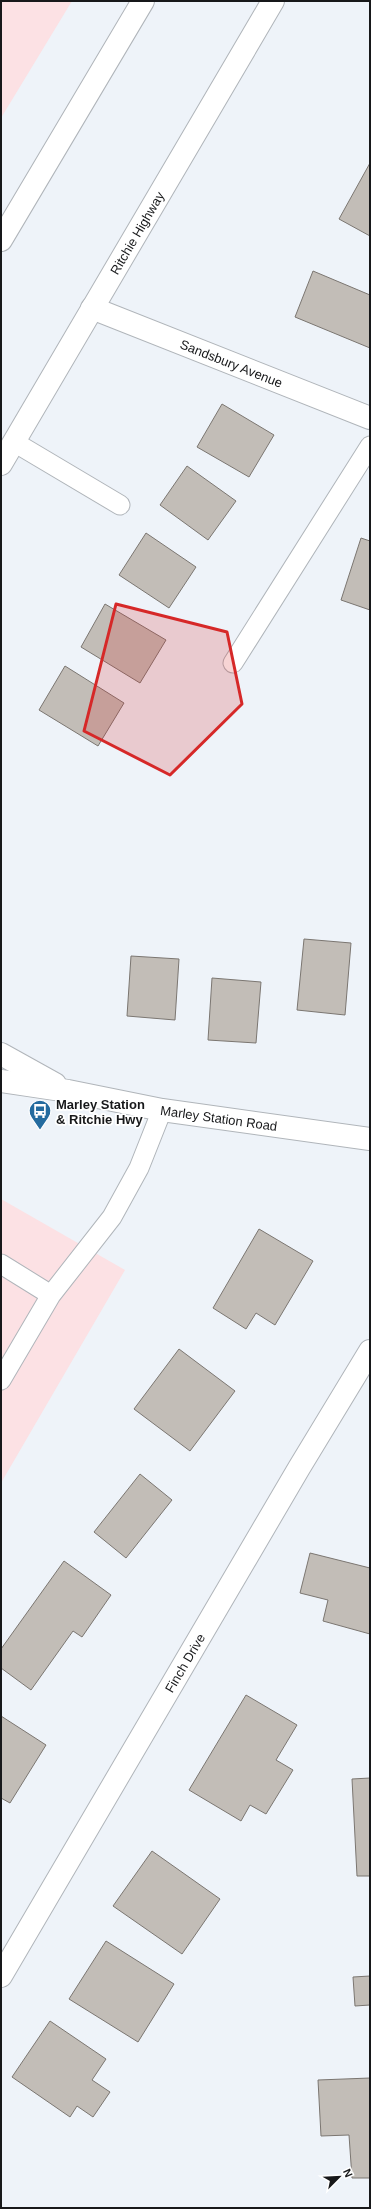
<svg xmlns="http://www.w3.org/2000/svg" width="371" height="2209" viewBox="0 0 371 2209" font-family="Helvetica,sans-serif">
  <rect width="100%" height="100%" fill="#eef3f9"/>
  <path fill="#fce1e4" d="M1,1H72L1,118Z
    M1,1199L125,1270L1,1483Z"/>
  <path fill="#c2bdb7" stroke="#7b7671" d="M370,163V236L339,219Z
    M313,271L370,295V348L295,317Z
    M222,404L274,435L249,477L197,447Z
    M187,466L236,501L208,540L160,505Z
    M146,533L196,567L169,608L119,575Z
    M361,538L370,541V610L341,600Z
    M105,604L166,640L140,683L81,647Z
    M65,666L124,703L98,746L39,710Z
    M304,939L351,943L345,1015L297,1010Z
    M131,956L179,959L175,1020L127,1016Z
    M212,978L261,982L256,1043L208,1040Z
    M259,1229L313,1261L275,1325L256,1313L246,1329L213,1308Z
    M179,1349L235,1391L190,1451L134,1409Z
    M140,1474L172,1500L126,1558L94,1532Z
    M310,1553L370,1568V1634L323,1621L328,1600L300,1593Z
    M64,1561L111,1595L82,1637L73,1631L31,1690L1,1668V1649Z
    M246,1695L297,1725L276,1760L293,1770L266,1814L250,1805L241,1821L189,1790Z
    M1,1716L46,1745L10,1803L1,1798Z
    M370,1778V1876H357L352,1779Z
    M152,1851L220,1899L182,1954L113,1906Z
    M106,1941L174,1984L138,2042L69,1999Z
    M370,1976V2005L355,2006L353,1977Z
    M50,2021L106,2059L92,2080L110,2092L93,2117L77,2106L70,2117L12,2077Z
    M370,2078V2178H352L349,2135L321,2136L318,2080Z"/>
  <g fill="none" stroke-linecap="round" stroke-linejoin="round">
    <g stroke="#b0b5ba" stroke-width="21">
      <path id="service" d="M14,442L120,505
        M233,663L370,446
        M1,1264L51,1295
        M1,1380L51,1295L112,1217L139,1168L162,1110"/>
    </g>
    <g stroke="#b0b5ba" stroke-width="24">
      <g id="minor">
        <path id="s1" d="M92,308L370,418"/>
        <path id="s2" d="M1,1976L299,1468L370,1351"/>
      </g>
    </g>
    <g stroke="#b0b5ba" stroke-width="24">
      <g id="secondary">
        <path d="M1,1054L55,1084"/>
        <path id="s3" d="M1,1081L68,1091L162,1110L370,1139"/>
      </g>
    </g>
    <g stroke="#b0b5ba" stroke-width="24">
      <g id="primary">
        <path d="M1,240L143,1"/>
        <path id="s4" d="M1,464L273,1"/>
      </g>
    </g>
    <use href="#service" stroke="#fff" stroke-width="19"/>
    <use href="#minor" stroke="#fff" stroke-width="22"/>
    <use href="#secondary" stroke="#fff" stroke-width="22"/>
    <use href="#primary" stroke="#fff" stroke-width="22"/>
  </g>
  <path fill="#d62828" fill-opacity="0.2" stroke="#d62828" stroke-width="3" stroke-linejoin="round" d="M116,604L227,632L242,704L170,775L84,731Z"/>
  <defs>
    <g id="bus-pin" transform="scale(1.15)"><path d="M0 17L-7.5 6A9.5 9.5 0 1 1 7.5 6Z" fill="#246b9f" stroke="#fff"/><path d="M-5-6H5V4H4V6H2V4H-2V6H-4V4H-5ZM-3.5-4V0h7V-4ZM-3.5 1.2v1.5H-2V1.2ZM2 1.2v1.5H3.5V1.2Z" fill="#fff"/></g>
  </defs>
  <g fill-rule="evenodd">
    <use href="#bus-pin" x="40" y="1111"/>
  </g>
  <g text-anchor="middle" stroke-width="3.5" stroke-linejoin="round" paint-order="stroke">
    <g font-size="13" fill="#17181a" stroke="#fff">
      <text dy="5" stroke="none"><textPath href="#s4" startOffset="268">Ritchie Highway</textPath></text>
      <text dy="5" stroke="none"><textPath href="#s1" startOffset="150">Sandsbury Avenue</textPath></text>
      <text dy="5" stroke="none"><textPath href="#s3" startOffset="221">Marley Station Road</textPath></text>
      <text dy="5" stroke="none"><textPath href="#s2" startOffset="363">Finch Drive</textPath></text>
    </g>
    <g font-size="13" font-weight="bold" fill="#17181a" stroke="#fff" text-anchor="start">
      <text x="56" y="1109">Marley Station<tspan x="56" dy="15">&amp; Ritchie Hwy</tspan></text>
    </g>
  </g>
  <rect width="371" height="2209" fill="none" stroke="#17181a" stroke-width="4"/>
  <g transform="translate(339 2177) rotate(66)" stroke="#ffffff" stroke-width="3" paint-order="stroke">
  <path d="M0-3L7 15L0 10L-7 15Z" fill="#17181a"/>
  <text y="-6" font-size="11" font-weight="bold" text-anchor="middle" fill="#17181a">N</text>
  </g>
</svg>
